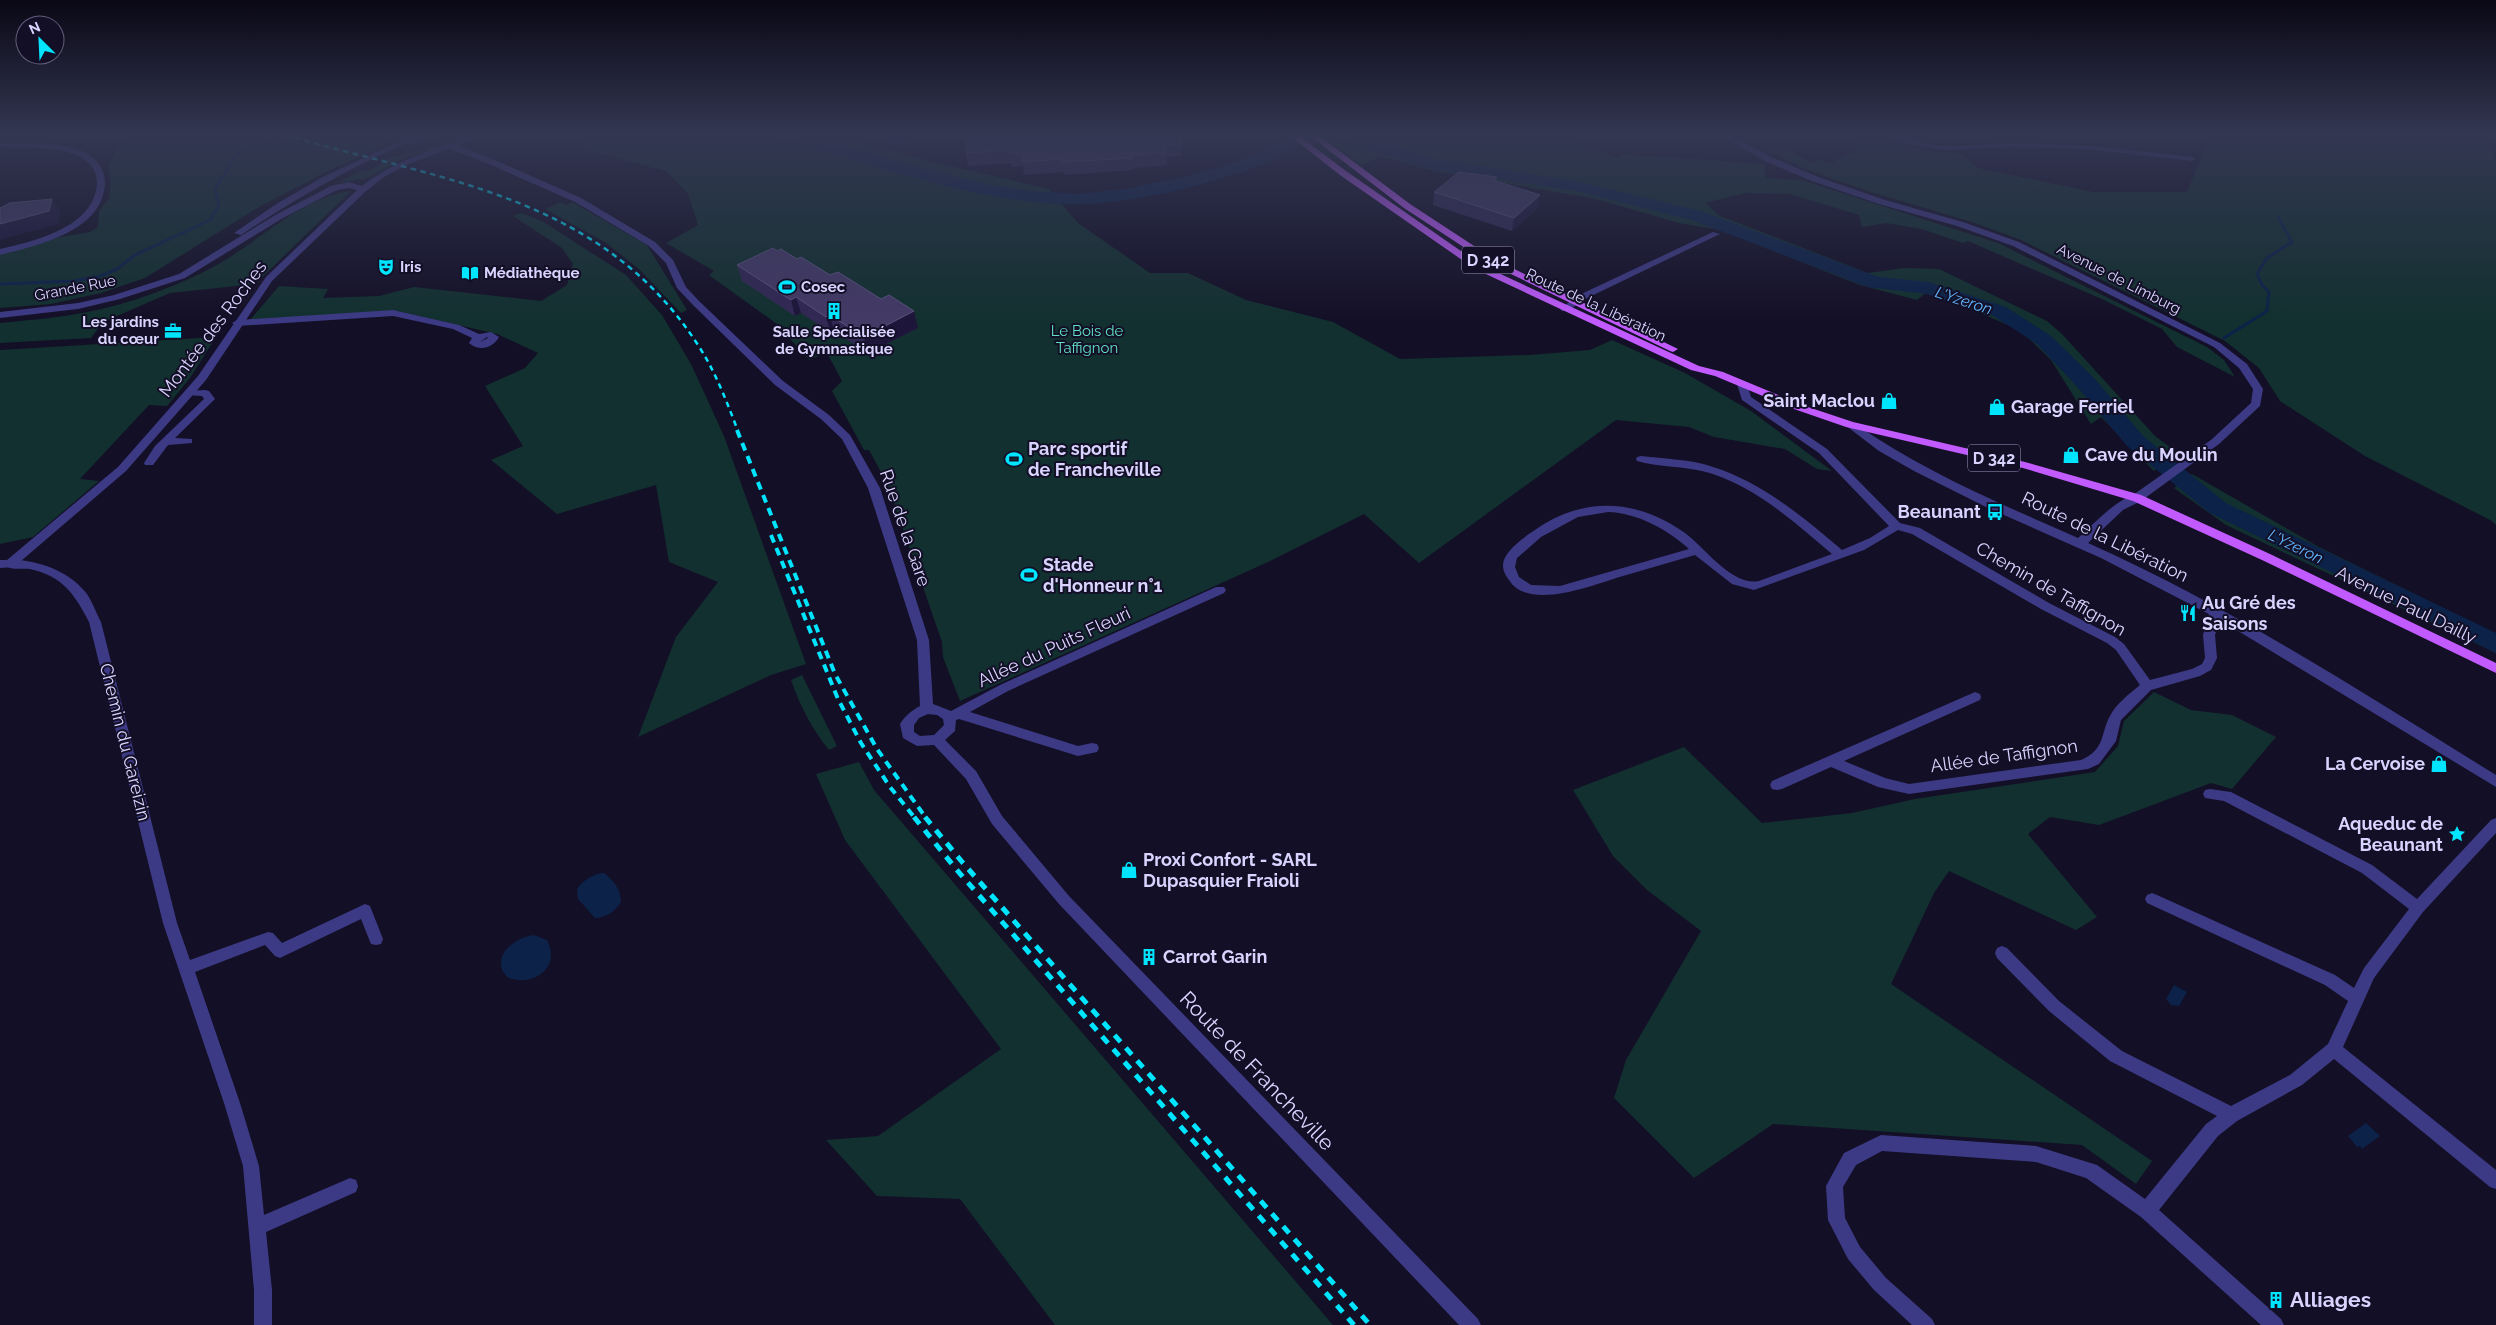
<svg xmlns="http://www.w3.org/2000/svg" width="2496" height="1325" viewBox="0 0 2496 1325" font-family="Raleway,sans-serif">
  <rect width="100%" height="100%" fill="#130f26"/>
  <path fill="#12302f" d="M127,135H407L324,173L257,208L145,278L101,293L51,304L0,308V255L60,237L90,232L98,227L99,211L109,198L111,182L108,166Z
    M471,135L396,162L368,178L337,183L359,172L371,170L390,157L425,149L447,136Z
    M573,135H836L929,161L1049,189L1078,223L1150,273H1188L1246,300L1333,322L1400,359L1530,355L1590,350L1612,340L1685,373L1751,411L1832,471L1817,469L1785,449L1714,437L1689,427L1616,420L1419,563L1364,514L1268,562L960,701L943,657L942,642L888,486L891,480L897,478L892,472H881L869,450H864L832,391L842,381L827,353L809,360L777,324L709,275L714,271L666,243L698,225L688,194L666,171L586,150Z
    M1323,135H1456L1458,137L1496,142L1544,141L1565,137L1616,158L1622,154L1764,164L1766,178L1801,180L1998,243L2207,347L2224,360L2235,377L2177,347L2162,329L2104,300L1968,241L1963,243L1922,229L1886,223L1862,227L1859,215L1789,194L1746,193L1705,203L1720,216L1868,273L1904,268L1939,269L2047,321L2062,334L2155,436L2178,453L2154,471L2101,417L2091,424L2051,360L2020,330L1928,291L1917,300L1860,285L1720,230L1679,223L1596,199L1435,171L1380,156L1362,166Z
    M1839,135H1870L1926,151L1962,154L1978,168L2093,192H2187L2211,135H2487L2496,164V525L2492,521L2365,456L2280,401L2259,368L2225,341L2021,240L1975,223L1871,192L1805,169L1768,151L1780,146L1812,163L1819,160L1839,166L1831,162L1858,151L1851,148L1857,145Z
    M351,191L255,284L170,293L103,322L91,338L0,343V323C29,320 59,318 87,312C127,305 180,285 215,266C256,244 303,196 351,191Z
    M561,202L566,205L572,202L647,245L687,310L681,313L639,269L606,243L545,209Z
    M521,213L542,221L626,275L662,315L691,364L724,436L806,664L771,675L638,737L676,637L718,582L669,562L656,485L557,514L491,460L523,446L485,386L525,368L538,353L497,334L397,311L250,320L279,286L328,289L323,298L379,296L414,287L541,301L567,285L573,264L562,248L513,216Z
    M216,337L190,378L167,406L149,405L80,479L99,481L33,537L0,544V350Z
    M2192,474L2319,547L2496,634V653L2226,525L2174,488Z
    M802,675L837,746L829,750C812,729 800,706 791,680Z
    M2154,692L2191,710L2232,715L2276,737L2232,789L2211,783L2099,825L2050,817L2028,834L2097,917L2076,930L1949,871L1934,893L1891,984L2152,1161L2136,1184L2082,1145L1773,1124L1694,1178L1614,1098L1626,1060L1701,931L1647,890L1613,856L1573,790L1684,747L1762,823L1852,813L1915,799L2095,772L2118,746L2124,721Z
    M859,762L874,790L1333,1325H1055L960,1199L877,1196L826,1140L878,1136L1001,1049L845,840L816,774Z"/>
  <path fill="#0c2248" d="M604,873C613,880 621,889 621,902C616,911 606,918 595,918L578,899L577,889C582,881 594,873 604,873Z
    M534,935L547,940C562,969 531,988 507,977C489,957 515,937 534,935Z
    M2174,985L2187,992L2179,1006L2171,1005L2166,999Z
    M2366,1123L2380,1136L2362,1149L2360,1146L2357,1147L2348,1136Z"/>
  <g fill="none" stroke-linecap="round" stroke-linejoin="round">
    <path stroke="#0c2248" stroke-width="3" d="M0,284L74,281L100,276L117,269L135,255L210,220L219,206L215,189L237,155L269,135
      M2224,338L2267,311L2269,292L2262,285L2257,274L2267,258L2292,242L2278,217"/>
    <path fill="#0c2248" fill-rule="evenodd" d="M781,135H808L928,170L990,185L1023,190L1078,194L1125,189L1192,175L1243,160L1293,135H1316L1314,139C1293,147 1274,161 1253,168C1198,188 1114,208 1056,204C962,198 873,164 783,139Z
      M1337,135H1362L1435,159L1576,181L1704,212L1878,277L1929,282L2006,307L2051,336L2095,379L2143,436L2226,503L2496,633V653L2210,513L2127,446L2079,389L2037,344L1992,315L1927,294L1868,287L1692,220L1576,191L1432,169L1339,139Z"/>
    <path fill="#3d3a85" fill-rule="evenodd" d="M1882,135C1904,135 1924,145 1946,146C1968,147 1991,142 2014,143C2074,143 2133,150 2192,157L2196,159L2192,161L2086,149L2012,147L1945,150L1908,144Z
      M447,144H453L488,157L581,198L655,242L673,260L686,287L699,301L783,381L829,415L850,435L880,488L929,640L933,704L951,711L1000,685L1216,587H1224L1226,590L1224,593L1008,691L970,712L1078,746L1092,743L1097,744L1099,748L1097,752L1078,756L959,719L956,720L955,731L945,740L976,771L1002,816L1069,896L1478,1319L1481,1325H1459L1059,904L992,824L966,779L934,745L917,746L903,738L900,724C906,715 911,711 920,706L917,640L868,488L842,439L821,419L775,385L693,305L677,288L666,263L649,246L575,202L482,161L447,148ZM928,714L937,715L943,719L944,725L934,735L920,736L914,732V725L919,718Z
      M1713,232L1720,234L1583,300L1568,311H1562L1560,309L1577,296Z
      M393,310L459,325L479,334L491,332L499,337C493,348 479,352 469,343L472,338L453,329L393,316L237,326L232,323L237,320ZM487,337L488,338L480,342Z
      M1742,381L1747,384L1751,397L1827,449L1900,523L1920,528L2049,603L2115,637L2124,644L2150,680L2192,669L2202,664L2205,658L2203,635L2209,614L2101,558L1988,508L1914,471L1879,451L1845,425L1850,422L1854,423C1926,473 1999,503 2078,538C2091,527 2123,491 2141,495L2143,498L2141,501L2123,510L2088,543C2231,607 2363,693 2496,775V787L2220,620L2215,635L2217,658L2211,670L2200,676L2151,690L2121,720L2116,741L2099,764L2088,769L1909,794L1878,787L1831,767L1782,789L1777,790L1772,789L1770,785L1772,781L1975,692L1980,694L1981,697L1980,700L1844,761L1885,778L1909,784L2081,760C2106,749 2100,734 2110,716C2116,704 2129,694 2140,685L2116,650L2107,643L2041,609L1912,534L1898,530L1864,550L1754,590L1732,584L1695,555C1671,562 1647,569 1623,576C1595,584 1529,612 1509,580C1506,576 1503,571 1503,566C1502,550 1532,532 1544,524C1591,496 1640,501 1685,533C1704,547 1733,587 1759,581L1832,554C1794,522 1752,483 1702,471C1681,466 1658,467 1637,461L1636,459L1637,457L1641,456C1665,459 1690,459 1713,467C1763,483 1803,517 1842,550L1870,538L1889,526L1819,453L1742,400L1737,384ZM1608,512C1637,513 1667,529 1689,549L1560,586L1531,585L1519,577L1515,567L1517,558L1541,537L1578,517Z
      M205,390L209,391L215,399L175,438L192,439V443L168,445L153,465H145L144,463L155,446L204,399L202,396L185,395V391Z
      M20,560C45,563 71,573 87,594C93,603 96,613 101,622L177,923L190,960L268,932L273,933L282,943L365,904L370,906L383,939L381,944L376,945L371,944L361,919L280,958L275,956L265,945L195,972L240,1103L259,1166L264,1215L350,1178L356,1180L358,1186L356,1192L266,1232L272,1290V1325H254V1290L243,1166L224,1103L163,923L89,622C75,595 63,576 30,569C22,568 9,571 4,564L10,560Z
      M2210,789L2231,792L2372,865L2417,899L2491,820L2496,818V833L2423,912L2374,978L2343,1047L2496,1170V1189L2490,1187L2334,1059L2302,1085L2237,1121L2218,1136L2159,1210L2281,1319L2284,1325H2261L2141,1217L2086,1178L2036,1162L1882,1151L1856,1165L1843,1187L1845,1218L1860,1247L1886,1278L1932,1319L1935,1325H1912L1874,1290L1848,1259L1828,1220L1826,1186L1844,1153L1881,1135L2036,1146L2097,1165L2145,1199L2206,1124L2217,1116L2110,1061L2049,1011L1997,958L1995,953L1997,948L2002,946L2007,948L2059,1001L2122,1051L2231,1106L2290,1075L2328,1044L2348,1001L2325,985L2147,903L2145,899L2147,895L2152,893L2157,895L2335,975L2354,988L2364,968L2409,909L2362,873L2224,801L2205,798L2203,794L2205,790Z"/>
    <path fill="#3d3a85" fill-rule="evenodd" d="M413,135H439L413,145L410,142C350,167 295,199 241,235L234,233L278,203L323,177Z
      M473,135H485L406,165L384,177L365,192L272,281L206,380L126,471L14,567L0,568V560H7L118,467L198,376L266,277L357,190L349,188L337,190L283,218L185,278L120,299L78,309L0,318V312L78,303L114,295L179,274L277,214L331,186L349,182L362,186C395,160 434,149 473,135Z
      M1720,135H1730L1773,158L1818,177L1885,200L1963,222L2019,242L2220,343L2247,364L2263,389L2260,406L2219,444L2141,501H2133L2131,498L2133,495L2211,440L2251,403L2253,389L2239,368L2214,347L2013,246L1957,226L1879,204L1812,181L1767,162Z
      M0,143C27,143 59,141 84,152C95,157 105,169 105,182C104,231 39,245 0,255V249C35,241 95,227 97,183C97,169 88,160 76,155C53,146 24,148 0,147Z"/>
    <path fill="#c25bff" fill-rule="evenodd" d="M1289,135H1298L1346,171L1481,265L1699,366L1723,372L1802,405L1853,422L2025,462L2141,495L2270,554L2496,663V673L2262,560L2133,501L2023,468L1846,427L1794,409L1715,376L1691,370L1475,269L1340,175Z
      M1309,135H1318L1410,204L1494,259L1678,349L1673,352L1670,351L1488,263L1404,208Z"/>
    <path stroke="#00e5ff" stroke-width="2.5" stroke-dasharray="5.5 4.5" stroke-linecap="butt" d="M285,135C439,180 599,195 696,342C715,370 726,400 738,431"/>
    <path stroke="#00e5ff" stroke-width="4" stroke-dasharray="8 6" stroke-linecap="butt" d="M737,430L835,674L877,749L926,818
      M771,535L838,699L861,743L890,787L915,818"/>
    <path stroke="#00e5ff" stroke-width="5" stroke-dasharray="9 8" stroke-linecap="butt" d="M914,817L956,869L1354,1325
      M925,817L963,863L1370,1325"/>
  </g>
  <path fill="#312854" d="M872,135H1228V137L1181,140L1182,156L1166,157L1167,165L1133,168V170L1064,175L1063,172L1024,175L1023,166L1011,167V163L968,166L966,153V140L884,145L883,140Z
    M1497,177L1496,181L1538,208L1512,231L1433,205L1434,192Z
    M777,251L797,259L830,275L918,328L868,353L834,331L831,333L801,313L795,316L742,281L737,265Z"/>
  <path fill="#1d163a" d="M1540,195L1538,208L1512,231L1514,218Z
    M52,199L61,212L58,224L0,240V224Z
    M796,297L801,313L795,316L791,300Z
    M914,311L918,328L868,353L864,337Z
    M830,315L834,331L831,333L826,317Z"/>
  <path fill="#433a66" stroke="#5a527e" d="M966,135H1180L1182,144L1165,145L1166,153L1132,155L1133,158L1062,162V159L1023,162L1022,154H1010L1009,150L966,153Z
    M1459,172L1497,177L1493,180L1540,195L1514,218L1434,192Z
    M52,199L49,211L0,224V208L10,203Z
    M773,248L777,251L781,249L797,259L801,257L830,275L838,272L881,299L889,295L914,311L864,337L830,315L826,317L796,297L791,300L737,265Z"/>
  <linearGradient id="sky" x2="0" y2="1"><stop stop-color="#0a0815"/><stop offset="0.42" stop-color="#333752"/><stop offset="1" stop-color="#333752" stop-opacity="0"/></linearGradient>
  <rect width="2496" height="321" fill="url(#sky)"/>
  <defs>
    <g id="theatre-bare" transform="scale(1.35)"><path d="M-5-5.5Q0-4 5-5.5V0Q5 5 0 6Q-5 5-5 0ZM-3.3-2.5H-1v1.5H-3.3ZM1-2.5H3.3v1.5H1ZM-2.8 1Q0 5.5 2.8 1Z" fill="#00e5ff" stroke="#130f26" stroke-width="2.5" paint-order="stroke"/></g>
    <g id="library-bare" transform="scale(1.35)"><path d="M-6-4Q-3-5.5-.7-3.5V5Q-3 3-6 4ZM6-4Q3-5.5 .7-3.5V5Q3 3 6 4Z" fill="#00e5ff" stroke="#130f26" stroke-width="2.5" paint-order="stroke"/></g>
    <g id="stadium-bare" transform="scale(1.35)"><path d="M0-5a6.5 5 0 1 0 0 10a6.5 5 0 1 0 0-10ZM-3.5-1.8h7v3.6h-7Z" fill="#00e5ff" stroke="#130f26" stroke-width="2.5" paint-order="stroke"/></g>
    <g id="building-bare" transform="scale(1.35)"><path d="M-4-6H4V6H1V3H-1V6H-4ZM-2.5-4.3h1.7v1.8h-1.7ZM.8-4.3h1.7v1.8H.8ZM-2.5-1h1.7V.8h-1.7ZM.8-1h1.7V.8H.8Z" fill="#00e5ff" stroke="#130f26" stroke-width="2.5" paint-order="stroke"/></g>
    <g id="office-bare" transform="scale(1.35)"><path d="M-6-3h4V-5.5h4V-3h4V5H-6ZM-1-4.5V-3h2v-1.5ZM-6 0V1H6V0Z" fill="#00e5ff" stroke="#130f26" stroke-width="2.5" paint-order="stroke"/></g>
    <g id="shop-bare" transform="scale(1.35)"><path d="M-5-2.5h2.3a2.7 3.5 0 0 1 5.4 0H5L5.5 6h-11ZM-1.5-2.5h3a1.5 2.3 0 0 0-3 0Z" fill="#00e5ff" stroke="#130f26" stroke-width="2.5" paint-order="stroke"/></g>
    <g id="bus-bare" transform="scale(1.35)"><path d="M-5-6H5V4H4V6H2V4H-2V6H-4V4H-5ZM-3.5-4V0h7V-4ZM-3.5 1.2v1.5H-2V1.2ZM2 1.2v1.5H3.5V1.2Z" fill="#00e5ff" stroke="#130f26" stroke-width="2.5" paint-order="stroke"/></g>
    <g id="restaurant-bare" transform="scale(1.35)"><path d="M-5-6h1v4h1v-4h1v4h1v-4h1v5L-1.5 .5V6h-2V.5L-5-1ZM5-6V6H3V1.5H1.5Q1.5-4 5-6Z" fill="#00e5ff" stroke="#130f26" stroke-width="2.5" paint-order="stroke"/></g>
    <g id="sight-bare" transform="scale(1.35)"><path d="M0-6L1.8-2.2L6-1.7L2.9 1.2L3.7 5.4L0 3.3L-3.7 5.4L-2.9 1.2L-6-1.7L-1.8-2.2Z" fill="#00e5ff" stroke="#130f26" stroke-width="2.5" paint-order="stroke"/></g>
  </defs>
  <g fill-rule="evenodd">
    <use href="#theatre-bare" x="386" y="267"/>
    <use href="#library-bare" x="470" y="273"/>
    <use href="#stadium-bare" x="787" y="287"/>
    <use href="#building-bare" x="834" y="311"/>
    <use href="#office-bare" x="173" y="331"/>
    <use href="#shop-bare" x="1889" y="401"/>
    <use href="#shop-bare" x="1997" y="407"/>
    <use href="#shop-bare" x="2071" y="455"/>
    <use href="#stadium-bare" x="1014" y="459"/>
    <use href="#bus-bare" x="1995" y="512"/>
    <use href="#stadium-bare" x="1029" y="575"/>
    <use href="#restaurant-bare" x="2188" y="613"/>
    <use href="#shop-bare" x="2439" y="764"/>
    <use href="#sight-bare" x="2457" y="834"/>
    <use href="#shop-bare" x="1129" y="870"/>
    <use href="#building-bare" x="1149" y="957"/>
    <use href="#building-bare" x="2276" y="1300"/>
  </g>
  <g text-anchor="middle" stroke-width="4" stroke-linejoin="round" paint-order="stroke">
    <g font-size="15" font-weight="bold" fill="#d9d4ff" stroke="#130f26" text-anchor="start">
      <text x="400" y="272">Iris</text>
      <text x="484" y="278">Médiathèque</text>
      <text x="801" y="292">Cosec</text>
      <text x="159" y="327" text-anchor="end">Les jardins<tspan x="159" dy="17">du cœur</tspan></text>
      <text x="834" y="337" text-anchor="middle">Salle Spécialisée<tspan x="834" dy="17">de Gymnastique</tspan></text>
    </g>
    <g font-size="15" fill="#d9d4ff" stroke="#130f26">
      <text transform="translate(2119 279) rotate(27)" y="5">Avenue de Limburg</text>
      <text transform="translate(75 288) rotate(-11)" y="5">Grande Rue</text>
      <text transform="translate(1596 305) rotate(25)" y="5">Route de la Libération</text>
    </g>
    <g font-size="15" fill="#5fe0c0" stroke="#130f26">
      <text x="1087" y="336">Le Bois de<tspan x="1087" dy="17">Taffignon</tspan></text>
    </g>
    <g fill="#130f26" stroke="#9e99be" stroke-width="1">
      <rect x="1462" y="246.5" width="52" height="27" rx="4"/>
      <rect x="1968" y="444.5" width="52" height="27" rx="4"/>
    </g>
    <g font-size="16" font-weight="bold" fill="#d9d4ff">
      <text x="1488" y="266">D 342</text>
      <text x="1994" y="464">D 342</text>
    </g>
    <g font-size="16" font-style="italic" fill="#62b6ff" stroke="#130f26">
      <text transform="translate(1964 300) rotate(18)" y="6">L'Yzeron</text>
      <text transform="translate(2296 546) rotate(26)" y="6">L'Yzeron</text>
    </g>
    <g font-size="18" fill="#d9d4ff" stroke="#130f26">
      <text transform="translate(213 329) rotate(-53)" y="6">Montée des Roches</text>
      <text transform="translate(905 528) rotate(71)" y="6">Rue de la Gare</text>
      <text transform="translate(2105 537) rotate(26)" y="6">Route de la Libération</text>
      <text transform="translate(2051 589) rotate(30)" y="6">Chemin de Taffignon</text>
      <text transform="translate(2406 605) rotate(26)" y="6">Avenue Paul Dailly</text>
      <text transform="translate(1054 647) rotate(-25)" y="6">Allée du Puits Fleuri</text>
      <text transform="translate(125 742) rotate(76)" y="6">Chemin du Gareizin</text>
      <text transform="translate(2004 756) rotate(-8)" y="6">Allée de Taffignon</text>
    </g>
    <g font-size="18" font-weight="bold" fill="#d9d4ff" stroke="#130f26" text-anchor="start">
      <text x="1875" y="407" text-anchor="end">Saint Maclou</text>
      <text x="2011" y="413">Garage Ferriel</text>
      <text x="1028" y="455">Parc sportif<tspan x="1028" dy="21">de Francheville</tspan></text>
      <text x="2085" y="461">Cave du Moulin</text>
      <text x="1981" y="518" text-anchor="end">Beaunant</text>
      <text x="1043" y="571">Stade<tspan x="1043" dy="21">d'Honneur n°1</tspan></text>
      <text x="2202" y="609">Au Gré des<tspan x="2202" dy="21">Saisons</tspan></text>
      <text x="2425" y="770" text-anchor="end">La Cervoise</text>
      <text x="2443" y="830" text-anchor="end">Aqueduc de<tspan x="2443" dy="21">Beaunant</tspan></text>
      <text x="1143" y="866">Proxi Confort - SARL<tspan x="1143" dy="21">Dupasquier Fraioli</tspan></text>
      <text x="1163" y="963">Carrot Garin</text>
    </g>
    <g font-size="21" fill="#d9d4ff" stroke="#130f26">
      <text transform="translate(1257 1071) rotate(46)" y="7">Route de Francheville</text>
    </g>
    <g font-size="21" font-weight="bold" fill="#d9d4ff" stroke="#130f26" text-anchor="start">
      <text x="2290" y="1307">Alliages</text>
    </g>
  </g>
  <g transform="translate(40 40) rotate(336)"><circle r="24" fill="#130f26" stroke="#625e7d"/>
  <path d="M0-4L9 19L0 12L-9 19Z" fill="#00e5ff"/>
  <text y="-8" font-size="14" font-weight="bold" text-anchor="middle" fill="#d9d4ff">N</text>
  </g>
</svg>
